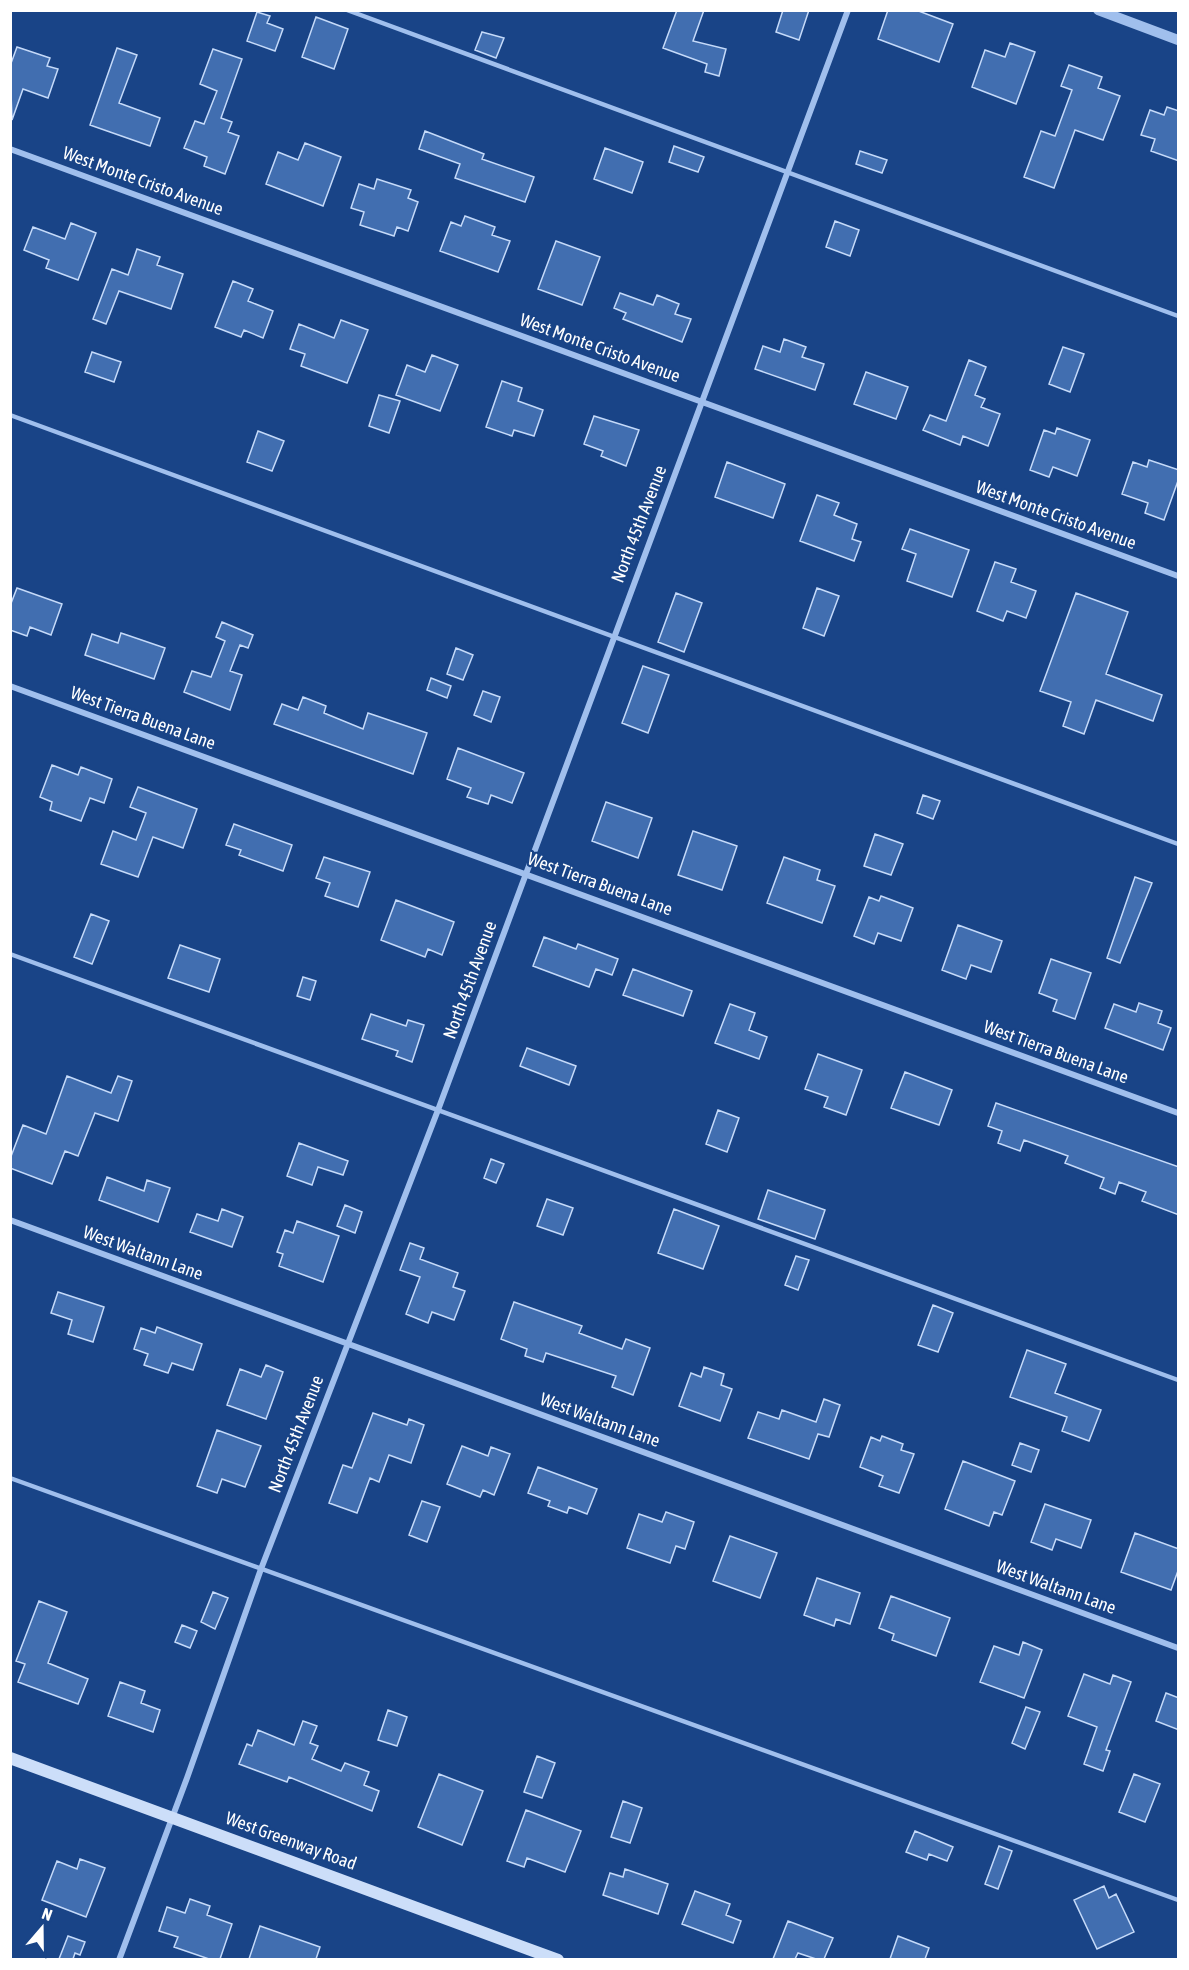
<svg xmlns="http://www.w3.org/2000/svg" width="1189" height="1970" viewBox="0 0 1189 1970" font-family="'Asap Condensed',sans-serif">
  <rect width="100%" height="100%" fill="#194487"/>
  <path fill="#416eb0" stroke="#c5daf9" stroke-width="1.5" d="M677,10H704L693,41L726,49L719,76L705,72L707,64L663,48Z
    M783,10H809L799,40L776,32Z
    M888,10H916L953,24L939,62L878,39Z
    M257,12L270,16L267,23L283,29L275,51L247,41Z
    M316,17L348,29L334,69L302,57Z
    M482,32L504,38L496,58L475,50Z
    M1010,43L1035,52L1016,104L972,87L985,50L1005,57Z
    M17,47L50,58L47,66L58,69L48,98L23,89L12,120L10,66Z
    M117,48L137,55L119,103L160,118L150,146L90,125Z
    M213,49L242,59L221,118L232,122L228,132L239,136L225,174L204,166L207,157L184,148L195,121L204,124L217,91L200,84Z
    M1069,65L1102,77L1098,88L1120,96L1103,140L1075,130L1054,188L1024,177L1041,131L1055,136L1072,90L1061,86Z
    M1167,107L1179,111V161L1151,151L1155,139L1141,135L1150,110L1164,115Z
    M425,131L484,154L482,159L534,177L525,202L455,178L460,164L419,149Z
    M305,143L341,157L323,206L266,184L278,152L298,160Z
    M674,146L704,157L698,172L669,162Z
    M605,148L643,162L632,193L594,179Z
    M860,151L887,160L882,173L856,164Z
    M377,179L411,190L408,198L418,202L408,231L397,227L394,236L360,225L364,212L351,208L359,184L374,189Z
    M465,216L495,227L492,235L510,241L498,272L440,251L451,222L461,226Z
    M835,221L859,230L850,256L826,247Z
    M71,223L96,233L78,280L46,268L49,260L24,250L33,227L65,239Z
    M556,241L600,257L582,305L538,289Z
    M137,249L160,257L157,265L183,274L171,309L119,291L106,324L93,319L112,269L128,275Z
    M233,281L253,289L248,301L273,311L263,338L244,330L241,337L215,327Z
    M620,293L653,305L657,295L679,304L675,314L691,319L682,342L623,319L626,313L614,308Z
    M341,320L368,330L347,383L301,366L305,354L290,349L299,324L334,338Z
    M784,339L806,347L802,357L824,364L815,390L755,369L763,346L780,352Z
    M1063,347L1084,354L1070,392L1049,384Z
    M92,352L121,362L114,382L85,372Z
    M432,355L458,365L440,411L396,395L407,365L425,372Z
    M969,360L986,367L975,395L985,399L981,407L1000,414L988,446L963,436L960,445L923,430L930,415L946,421Z
    M866,372L908,387L896,419L854,404Z
    M502,381L522,388L518,401L543,410L534,436L514,430L512,436L486,427Z
    M379,395L400,401L389,433L369,426Z
    M594,416L639,430L626,466L601,456L603,451L584,444Z
    M1057,428L1090,440L1077,476L1053,467L1049,477L1030,470L1044,430L1055,434Z
    M258,431L284,441L272,471L247,462Z
    M1149,460L1179,470V478L1164,520L1145,513L1148,503L1122,494L1133,462L1147,467Z
    M727,462L785,484L773,518L715,497Z
    M817,495L839,503L834,515L857,524L852,539L861,542L854,561L800,541Z
    M910,529L969,550L952,597L907,581L916,554L902,549Z
    M995,562L1016,569L1011,582L1036,591L1026,618L1007,611L1003,621L977,611Z
    M17,588L62,604L51,635L30,627L27,636L10,630V606Z
    M817,588L839,596L824,636L803,628Z
    M676,593L702,603L684,652L658,642Z
    M1076,593L1128,612L1106,674L1162,695L1153,721L1096,700L1084,734L1063,726L1071,702L1040,691Z
    M222,622L253,635L248,648L240,645L230,671L242,675L230,710L184,692L192,671L211,677L225,641L216,637Z
    M121,633L165,648L154,679L85,655L92,634L118,643Z
    M456,648L473,655L463,680L447,674Z
    M643,666L669,675L648,733L622,723Z
    M431,678L451,686L447,698L427,690Z
    M483,691L500,697L491,722L474,715Z
    M303,697L326,706L324,713L363,729L368,713L427,733L413,774L274,724L282,704L298,710Z
    M458,748L524,773L512,803L491,795L488,804L467,797L471,788L447,779Z
    M52,765L78,775L81,767L112,779L104,803L90,798L81,821L50,810L52,802L40,797Z
    M138,787L197,809L183,848L153,837L138,877L101,864L113,831L136,840L146,813L130,807Z
    M923,795L940,801L933,819L917,813Z
    M606,802L652,818L638,858L592,841Z
    M234,824L292,845L283,871L239,855L241,850L226,845Z
    M693,831L737,846L722,890L678,875Z
    M875,834L903,844L891,875L864,866Z
    M324,857L370,872L358,907L325,896L330,883L316,878Z
    M784,857L820,870L817,880L835,886L822,923L767,903Z
    M1135,877L1152,883L1120,963L1107,958Z
    M881,896L913,908L901,941L878,933L874,944L854,936L869,897L879,901Z
    M396,900L454,922L442,955L428,949L425,957L381,940Z
    M91,914L109,921L92,964L74,957Z
    M958,925L1002,941L991,972L971,965L966,979L942,970Z
    M544,937L576,949L578,944L618,959L612,975L596,969L589,987L533,966Z
    M180,945L220,959L209,992L168,978Z
    M1051,959L1091,973L1075,1019L1053,1011L1057,1000L1039,993Z
    M633,969L692,991L683,1016L623,995Z
    M303,977L316,981L310,1000L297,996Z
    M1139,1003L1162,1011L1158,1023L1171,1028L1163,1050L1105,1028L1114,1004L1136,1012Z
    M730,1004L755,1013L749,1030L767,1037L759,1059L715,1043Z
    M371,1014L406,1026L408,1020L424,1025L412,1062L396,1056L398,1051L362,1039Z
    M527,1048L576,1066L569,1085L520,1066Z
    M818,1054L862,1070L846,1115L824,1107L828,1097L805,1089Z
    M905,1072L952,1090L939,1125L891,1108Z
    M67,1076L111,1093L118,1076L132,1081L118,1121L95,1113L78,1156L65,1151L52,1184L10,1168V1159L23,1125L46,1134Z
    M996,1103L1179,1167V1215L1142,1201L1146,1192L1119,1182L1115,1194L1100,1188L1104,1178L1065,1163L1068,1156L1024,1140L1020,1151L998,1143L1002,1131L988,1126Z
    M718,1110L739,1118L727,1152L706,1144Z
    M299,1143L348,1161L343,1175L318,1167L312,1185L287,1176Z
    M491,1159L504,1164L496,1183L484,1178Z
    M107,1177L144,1191L147,1180L170,1188L158,1222L99,1200Z
    M768,1190L825,1210L815,1239L758,1219Z
    M547,1199L573,1208L563,1235L537,1226Z
    M345,1205L362,1212L355,1233L337,1226Z
    M222,1209L243,1217L232,1247L190,1232L197,1214L218,1221Z
    M674,1209L719,1226L703,1269L658,1253Z
    M297,1221L339,1236L323,1282L279,1266L283,1254L277,1252L285,1230L293,1233Z
    M410,1243L424,1248L420,1259L458,1273L453,1287L465,1291L454,1320L432,1312L428,1323L406,1314L420,1277L400,1270Z
    M796,1256L809,1260L798,1290L785,1285Z
    M58,1292L104,1307L93,1342L68,1334L72,1320L51,1313Z
    M514,1302L582,1326L579,1333L622,1349L626,1339L650,1348L633,1395L612,1387L616,1376L546,1353L543,1362L525,1356L527,1349L501,1339Z
    M933,1305L953,1313L938,1352L918,1345Z
    M157,1327L202,1344L193,1370L172,1363L168,1373L144,1365L148,1354L134,1349L141,1328L155,1333Z
    M1027,1350L1066,1364L1055,1393L1101,1410L1089,1441L1062,1431L1067,1417L1010,1397Z
    M266,1365L283,1372L266,1419L227,1405L240,1369L261,1377Z
    M704,1367L724,1374L721,1385L732,1389L720,1421L679,1406L691,1373L701,1377Z
    M824,1399L840,1405L829,1437L818,1434L809,1459L748,1438L758,1412L779,1419L782,1410L816,1422Z
    M373,1413L407,1425L409,1419L424,1425L411,1463L389,1455L379,1482L370,1478L357,1513L329,1503L343,1465L352,1468Z
    M217,1430L261,1446L245,1487L222,1479L217,1493L197,1486Z
    M882,1436L903,1444L901,1450L914,1454L899,1493L879,1486L883,1476L860,1467L871,1437L880,1441Z
    M1020,1443L1039,1450L1031,1472L1012,1465Z
    M462,1446L488,1456L491,1447L510,1454L494,1495L483,1490L480,1497L447,1484Z
    M963,1461L1015,1481L1002,1515L994,1512L989,1526L945,1509Z
    M538,1467L597,1489L587,1514L569,1507L567,1513L548,1506L550,1501L528,1493Z
    M422,1501L440,1507L427,1542L409,1535Z
    M1045,1504L1091,1520L1081,1548L1056,1539L1052,1550L1031,1542Z
    M666,1512L694,1522L685,1549L676,1546L670,1563L627,1548L639,1514L662,1522Z
    M1135,1533L1179,1549V1568L1171,1590L1121,1572Z
    M730,1536L777,1553L760,1598L713,1581Z
    M817,1578L860,1593L850,1624L836,1619L834,1626L804,1615Z
    M213,1592L228,1598L215,1629L201,1622Z
    M891,1596L950,1618L936,1656L892,1640L894,1634L879,1628Z
    M39,1601L67,1612L48,1663L88,1679L78,1704L18,1682L25,1664L16,1661Z
    M182,1625L197,1631L190,1648L175,1642Z
    M1023,1642L1042,1650L1024,1698L980,1682L994,1646L1019,1655Z
    M1084,1674L1110,1684L1113,1675L1131,1682L1106,1750L1110,1751L1103,1771L1084,1764L1097,1727L1068,1716Z
    M120,1682L145,1691L141,1703L160,1710L153,1732L108,1716Z
    M1166,1693L1179,1698V1730L1156,1721Z
    M1026,1707L1040,1712L1025,1749L1012,1743Z
    M388,1710L407,1717L397,1746L378,1740Z
    M303,1721L317,1726L310,1743L318,1746L312,1759L341,1771L345,1763L369,1772L364,1785L379,1791L372,1811L289,1777L287,1782L239,1764L247,1744L252,1746L258,1730L294,1745Z
    M537,1756L555,1763L542,1798L524,1792Z
    M439,1774L483,1791L462,1845L418,1827Z
    M1134,1774L1160,1784L1145,1822L1119,1812Z
    M623,1801L642,1808L630,1843L611,1837Z
    M526,1810L581,1831L565,1872L527,1858L524,1867L507,1861Z
    M915,1831L953,1847L947,1861L929,1854L927,1860L906,1852Z
    M999,1846L1012,1851L998,1889L985,1884Z
    M80,1859L105,1868L86,1917L42,1900L57,1861L77,1869Z
    M625,1869L668,1884L658,1914L603,1895L610,1873L623,1877Z
    M1104,1886L1109,1898L1116,1894L1134,1932L1097,1949L1074,1900Z
    M695,1891L730,1904L726,1915L741,1921L733,1943L682,1924Z
    M190,1899L210,1906L207,1915L232,1924L220,1959H209L174,1947L178,1937L159,1931L167,1907L185,1913Z
    M788,1921L833,1938L824,1959H816L798,1953L795,1959H773Z
    M260,1926L320,1947L316,1959H249Z
    M68,1936L85,1942L80,1955L75,1953L73,1959H59Z
    M898,1936L929,1948L925,1959H890Z"/>
  <g fill="none" stroke-linecap="round" stroke-linejoin="round">
    <path stroke="#a0bfed" stroke-width="4.5" d="M347,10L1178,316
      M10,415L1178,844
      M10,954L1178,1380
      M10,1478L1178,1900"/>
    <path stroke="#a0bfed" stroke-width="6" d="M10,149L1178,576
      M10,686L1178,1113
      M10,1220L1178,1648
      M119,1960L187,1778L261,1569L438,1110L848,10"/>
    <path stroke="#a0bfed" stroke-width="10" d="M1098,10L1178,40"/>
    <path stroke="#ccdef9" stroke-width="12" d="M10,1758L558,1960"/>
  </g>
  <g text-anchor="middle" stroke-width="4.5" stroke-linejoin="round" paint-order="stroke">
    <g font-size="18" fill="#fff" stroke="#194487">
      <text transform="translate(143 181) rotate(20)" y="6">West Monte Cristo Avenue</text>
      <text transform="translate(600 348) rotate(20)" y="6">West Monte Cristo Avenue</text>
      <text transform="translate(1056 515) rotate(20)" y="6">West Monte Cristo Avenue</text>
      <text transform="translate(639 524) rotate(-69)" y="6">North 45th Avenue</text>
      <text transform="translate(143 718) rotate(20)" y="6">West Tierra Buena Lane</text>
      <text transform="translate(600 884) rotate(20)" y="6">West Tierra Buena Lane</text>
      <text transform="translate(470 980) rotate(-70)" y="6">North 45th Avenue</text>
      <text transform="translate(1056 1052) rotate(20)" y="6">West Tierra Buena Lane</text>
      <text transform="translate(143 1253) rotate(20)" y="6">West Waltann Lane</text>
      <text transform="translate(600 1420) rotate(20)" y="6">West Waltann Lane</text>
      <text transform="translate(296 1434) rotate(-69)" y="6">North 45th Avenue</text>
      <text transform="translate(1056 1587) rotate(20)" y="6">West Waltann Lane</text>
      <text transform="translate(291 1841) rotate(20)" y="6">West Greenway Road</text>
    </g>
  </g>
  <rect width="1189" height="1970" fill="none" stroke="#ffffff" stroke-width="24"/>
  <g transform="translate(42 1928) rotate(20)" stroke="#194487" stroke-width="4.5" paint-order="stroke">
  <path d="M0-4.5L10 22L0 15L-10 22Z" fill="#ffffff"/>
  <text y="-9" font-size="16" font-weight="bold" text-anchor="middle" fill="#ffffff">N</text>
  </g>
</svg>
